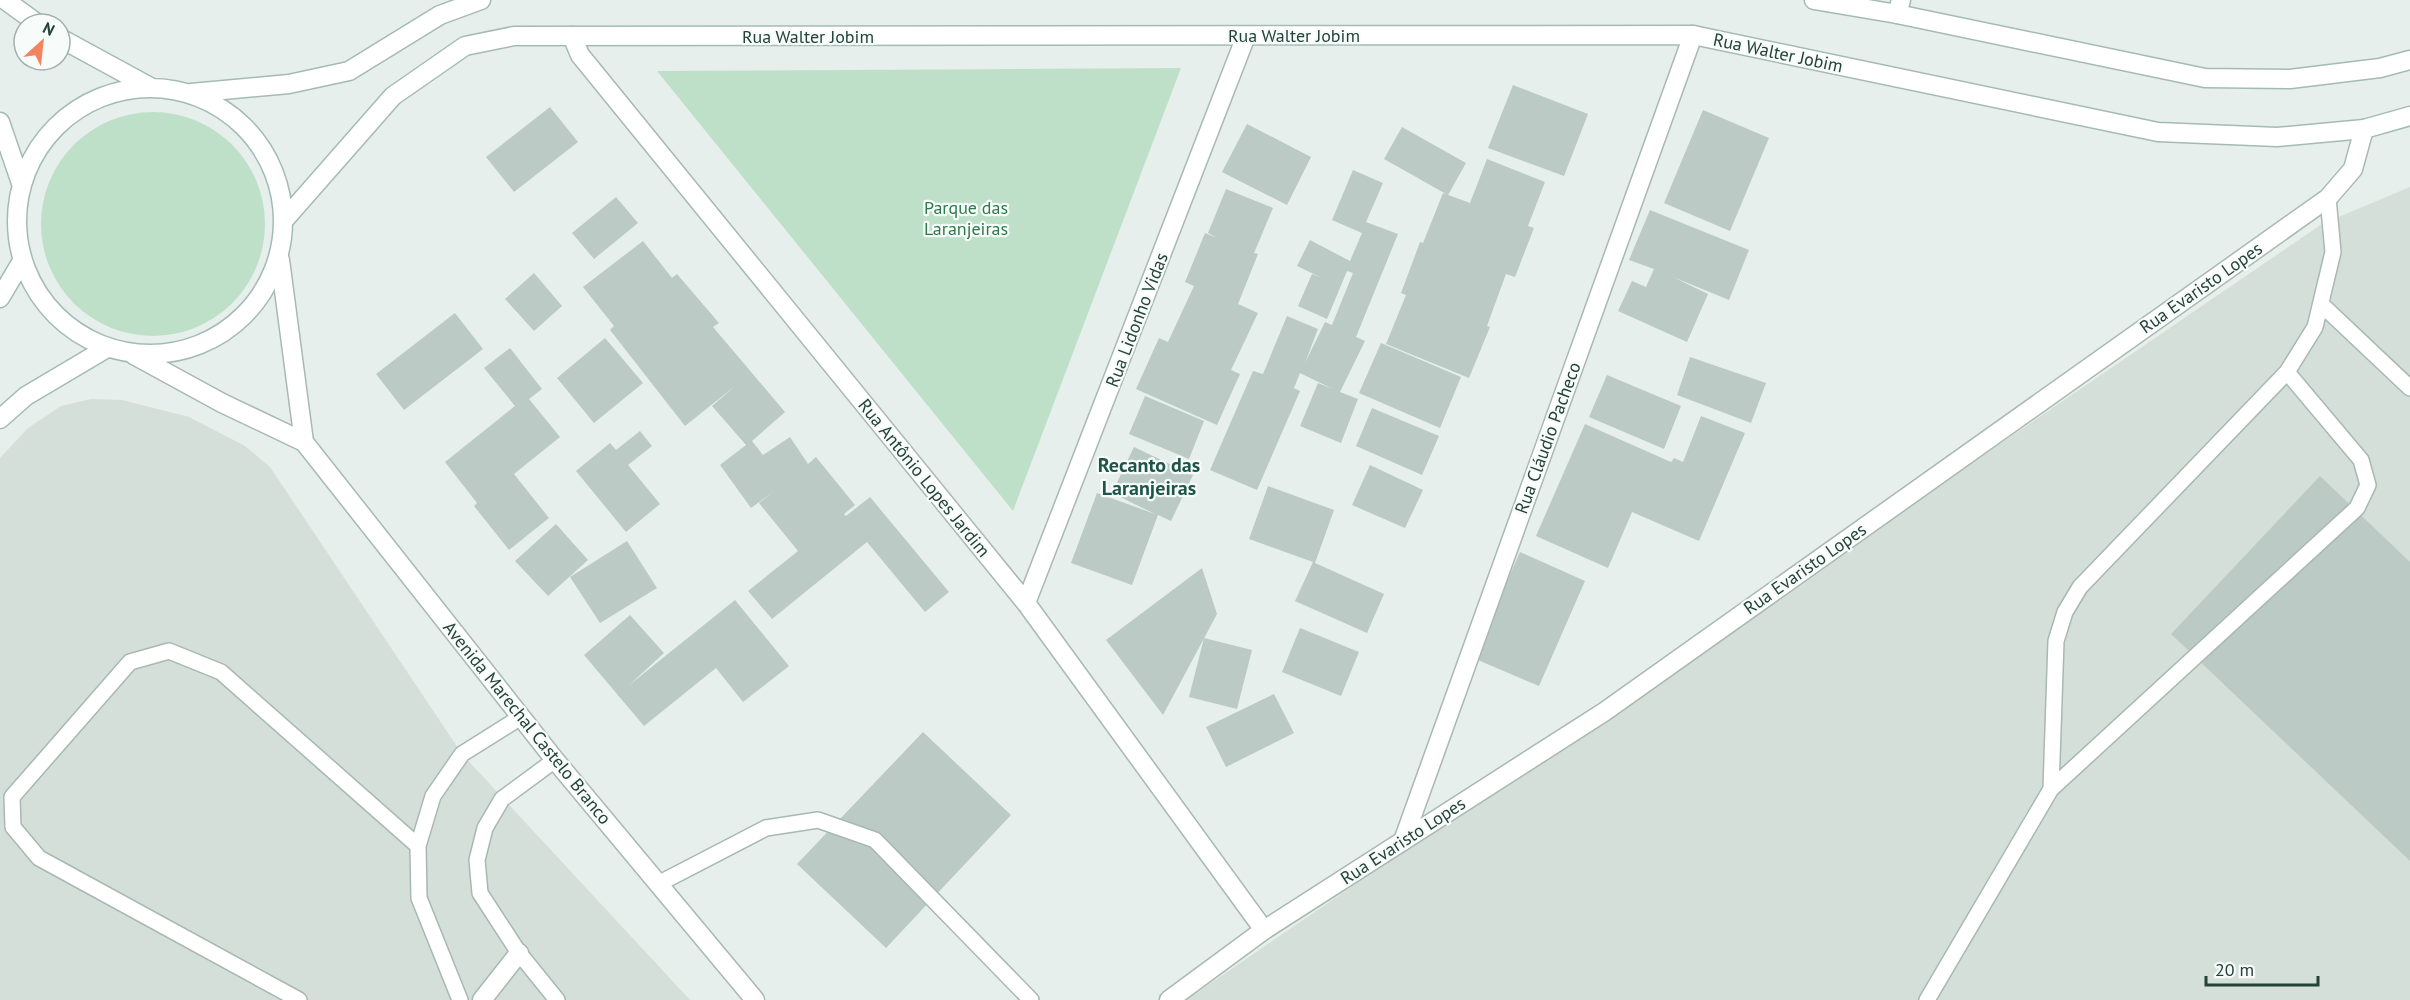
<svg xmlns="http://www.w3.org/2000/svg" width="2410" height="1000" viewBox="0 0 2410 1000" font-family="'PT Sans',sans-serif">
  <rect width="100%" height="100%" fill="#e6efeb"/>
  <path fill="#d4dfda" d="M2410,187V1000H1186L2322,224Z
    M91,399L122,400L189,417L245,446L270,467L462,754L690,1000H0V458L28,428L61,406Z"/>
  <path fill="#bfe0c8" d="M1181,68L1013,511L657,71Z
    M41 224a112 112 0 1 1 224 0a112 112 0 1 1-224 0Z"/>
  <path fill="#bbcac4" d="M1513,85L1588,114L1564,176L1488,148Z
    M550,107L578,142L514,192L486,157Z
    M1703,110L1769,138L1730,231L1664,203Z
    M1247,124L1311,157L1287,205L1222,172Z
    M1402,127L1466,163L1448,195L1384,159Z
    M1487,159L1545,182L1528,226L1534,228L1515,277L1506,274L1487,326L1490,327L1469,378L1386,344L1406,295L1401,293L1420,242L1423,243L1443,193L1470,203Z
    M1353,170L1383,183L1366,222L1398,234L1356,337L1365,341L1340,392L1358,399L1341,443L1300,426L1318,383L1333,389L1300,373L1294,388L1287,385L1300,391L1257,490L1210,470L1253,371L1263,374L1287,316L1318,329L1305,363L1325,322L1332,325L1353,273L1347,271L1327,319L1298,306L1312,274L1322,278L1297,266L1310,240L1350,261L1362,233L1332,220Z
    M1226,189L1273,208L1254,253L1258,254L1238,304L1258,313L1231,370L1240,374L1217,425L1136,389L1159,338L1168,342L1194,286L1185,282L1205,233L1217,238L1208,233Z
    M616,197L638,223L594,259L572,233Z
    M1650,210L1749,250L1729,300L1673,277L1708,294L1687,342L1618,311L1632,281L1646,287L1654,269L1629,260Z
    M643,241L672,278L677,274L719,323L713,327L785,412L752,441L763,455L790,437L808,464L816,457L855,505L844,514L846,516L870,497L949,592L925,612L867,542L772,619L748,591L798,551L759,503L773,492L751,508L720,465L746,445L712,406L735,386L685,426L610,330L614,326L583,287Z
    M534,273L562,306L534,331L505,299Z
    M455,313L483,349L404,410L376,374Z
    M605,338L643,383L594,423L557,378Z
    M1381,343L1461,377L1440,428L1359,393Z
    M510,348L542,389L529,399L560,437L514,474L549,518L509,550L474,506L477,503L445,462L515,406L484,368Z
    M1690,357L1766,383L1751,423L1677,395Z
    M1607,375L1681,406L1664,449L1589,417Z
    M1145,396L1204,421L1189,459L1129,434Z
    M1372,408L1439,436L1422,475L1356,446Z
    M1701,416L1745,433L1699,541L1632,512L1608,568L1536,536L1585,424L1671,462L1674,458L1683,462Z
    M640,431L652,446L628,465L660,504L626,532L576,471L610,443L616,450Z
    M1134,447L1193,475L1171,521L1158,515L1132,585L1071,563L1097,493L1155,514L1112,493Z
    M1370,465L1423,490L1405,528L1352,505Z
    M2320,476L2410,562V861L2171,634Z
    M1268,486L1334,510L1315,563L1384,594L1367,633L1295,601L1313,562L1249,539Z
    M556,524L588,560L548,596L515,561Z
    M627,541L657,588L600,623L570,577Z
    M1520,552L1585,581L1539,686L1473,658Z
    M1202,568L1217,614L1163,715L1106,640Z
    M735,600L789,666L743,702L716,668L644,726L584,655L630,615L664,653L628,686Z
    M1300,628L1359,652L1341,696L1282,672Z
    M1204,638L1252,650L1237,709L1189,697Z
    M1274,694L1294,733L1226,767L1206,727Z
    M923,732L1011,815L886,948L797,864Z"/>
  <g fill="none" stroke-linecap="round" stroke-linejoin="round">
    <g stroke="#a8b8b2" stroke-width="18">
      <path id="service" d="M2321,304L2410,388
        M555,760L502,799L485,828L477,860L480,893L519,953L557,1000
        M2051,789L2357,508L2368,485L2361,460L2287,372
        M658,884L766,828L818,820L875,840L1031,1000
        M299,1000L39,858L13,827L12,797L130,662L169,651L221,672L418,846
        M460,1000L419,898L418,846L433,796L462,754L521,717
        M1927,1000L2051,789L2056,641L2065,612L2080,587L2287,372L2315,327L2333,252L2328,198"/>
    </g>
    <g stroke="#a8b8b2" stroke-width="21">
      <path id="minor" d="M1897,14L1901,0
        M572,36L580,55L1026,603L1264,930
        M1026,603L1246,36
        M1403,841L1693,35
        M482,1000L519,953"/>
    </g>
    <g stroke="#a8b8b2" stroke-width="21">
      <path id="tertiary" d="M280,260L304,442
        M134,355L222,403L304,442L555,760L755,1000
        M1169,1000L1264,930L1604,712L2328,198L2353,169L2364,129"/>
    </g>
    <g stroke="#a4bbb3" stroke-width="21">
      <path id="secondary" d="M5,0L38,24
        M1814,0L1897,14L2205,78L2290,79L2380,68L2410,60
        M60,38L150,87
        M17 221a133 133 0 1 1 266 0a133 133 0 1 1-266 0Z
        M191,93L289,84L349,71L440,15L481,0
        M0,122L21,183
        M285,219L393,96L465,46L514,36L1693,35L2158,132L2277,137L2364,129L2410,116
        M0,298L22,261
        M0,419L26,396L107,348"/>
    </g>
    <use href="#service" stroke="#fff" stroke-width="15"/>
    <use href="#minor" stroke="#fff" stroke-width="18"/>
    <use href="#tertiary" stroke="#fff" stroke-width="18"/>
    <use href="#secondary" stroke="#fff" stroke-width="18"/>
  </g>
  <g text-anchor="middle" stroke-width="4.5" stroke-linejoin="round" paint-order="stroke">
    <g font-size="18" fill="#24423a" stroke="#f7fbf9">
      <text x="1294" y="42">Rua Walter Jobim</text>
      <text x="808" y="43">Rua Walter Jobim</text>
      <text transform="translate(1778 53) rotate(12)" y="6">Rua Walter Jobim</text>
      <text transform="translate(2201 288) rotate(-35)" y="6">Rua Evaristo Lopes</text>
      <text transform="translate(1137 320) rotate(-69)" y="6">Rua Lidonho Vidas</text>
      <text transform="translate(1548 438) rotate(-70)" y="6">Rua Cláudio Pacheco</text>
      <text transform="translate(924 478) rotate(51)" y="6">Rua Antônio Lopes Jardim</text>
      <text transform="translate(1805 569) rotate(-35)" y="6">Rua Evaristo Lopes</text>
      <text transform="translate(527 723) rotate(51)" y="6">Avenida Marechal Castelo Branco</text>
      <text transform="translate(1403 841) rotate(-33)" y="6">Rua Evaristo Lopes</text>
    </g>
    <g font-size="18" fill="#2d7a4b" stroke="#f7fbf9">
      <text x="966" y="214">Parque das<tspan x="966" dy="21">Laranjeiras</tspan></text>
    </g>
    <g font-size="20" font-weight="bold" fill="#1f5548" stroke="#f7fbf9">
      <text x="1149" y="472">Recanto das<tspan x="1149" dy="23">Laranjeiras</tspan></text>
    </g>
  </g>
  <g transform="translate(42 42) rotate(27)"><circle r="28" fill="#f7fbf9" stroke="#a3b1ad" stroke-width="1.5"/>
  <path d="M0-4.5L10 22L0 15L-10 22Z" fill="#f4845f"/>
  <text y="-9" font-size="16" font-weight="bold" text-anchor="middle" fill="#24423a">N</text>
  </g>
  <path d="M2206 976v9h112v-9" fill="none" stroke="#24423a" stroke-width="3"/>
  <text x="2215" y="976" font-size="18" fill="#24423a" stroke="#f7fbf9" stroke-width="4.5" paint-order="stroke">20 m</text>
</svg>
